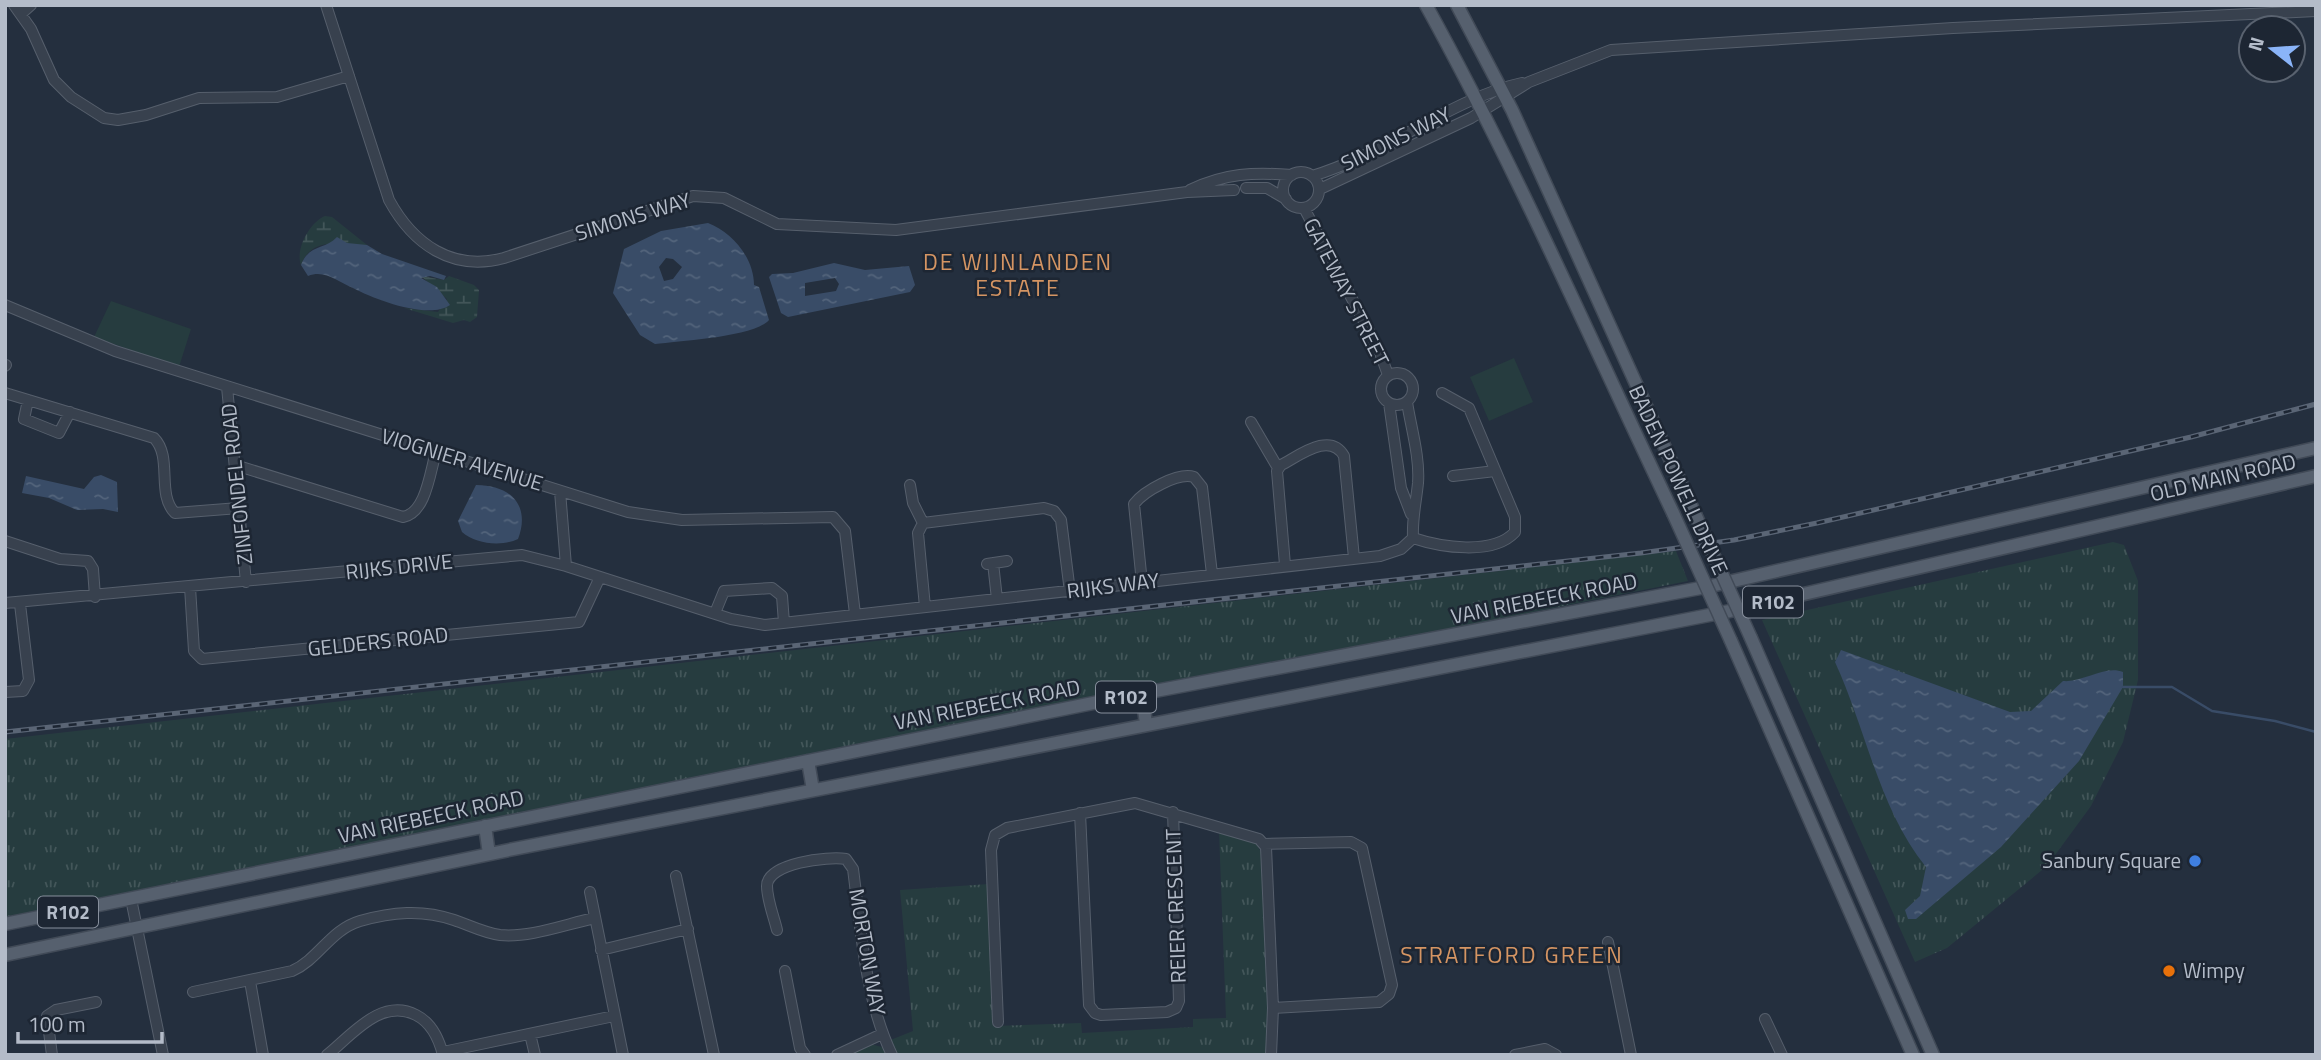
<svg xmlns="http://www.w3.org/2000/svg" width="2321" height="1060" viewBox="0 0 2321 1060" font-family="'Titillium Web',sans-serif">
  <defs>
    <pattern id="grass-tufts" width="24" height="20" patternUnits="userSpaceOnUse" patternTransform="scale(1.75)"><rect width="24" height="20" fill="#263c3f"/><path d="M3 7l-1-3M5 7V3M7 7l1-3M15 17l-1-3M17 17v-4M19 17l1-3" fill="none" stroke="#435659"/></pattern>
    <pattern id="wetland-marsh" width="20" height="14" patternUnits="userSpaceOnUse" patternTransform="scale(1.75)"><rect width="20" height="14" fill="#263c3f"/><path d="M1 5h8M5 5V1M11 12h8M15 12V8" fill="none" stroke="#435659"/></pattern>
    <pattern id="water-ripples" width="26" height="14" patternUnits="userSpaceOnUse" patternTransform="scale(1.75)"><rect width="26" height="14" fill="#394c67"/><path d="M2 4q2-2 4 0t4 0M15 11q2-2 4 0t4 0" fill="none" stroke="#53647b"/></pattern>
  </defs>
  <rect width="100%" height="100%" fill="#242f3e"/>
  <path fill="url(#grass-tufts)" d="M2113,542L2124,545L2138,581V680L2123,742L2091,806L2047,866L1947,948L1915,962L1762,620Z
    M1676,551L1688,581L5,917V739Z
    M1219,831L1256,843L1262,854L1269,1026L1266,1055H895L888,1041L913,1031L900,890L989,884L994,1026L1081,1023L1082,1033L1193,1027V1019L1226,1018Z
    M870,1044L882,1047L887,1055H845Z"/>
  <path fill="url(#wetland-marsh)" d="M325,216L332,217L367,245C347,248 313,232 301,265C295,249 310,222 325,216Z
    M421,276L444,280L449,276L474,285L479,290L477,317L470,322L464,320L453,323L404,308L438,312L447,299Z"/>
  <path fill="#263c3f" d="M111,301L191,329L179,367L94,337Z
    M1514,358L1533,402L1489,421L1470,377Z"/>
  <path fill="url(#water-ripples)" fill-rule="evenodd" d="M708,223C732,232 754,258 754,285L759,287L769,320C754,337 680,341 655,344L640,335L613,293L624,249L661,231ZM666,258L673,259L682,267L673,279L664,281L659,267Z
    M337,237L347,243L367,245L382,254L446,276L444,280L430,276L421,278L437,287L450,305C429,320 376,300 353,288C338,282 325,269 308,276L301,265C309,244 325,250 337,237Z
    M834,263L865,270L909,266L915,285L910,292L788,317L781,313L769,277L772,274L793,273ZM835,278L839,284L836,291L805,296V283Z
    M101,475L117,482L118,512L103,509L77,510L49,498L22,493L26,476L84,489L94,477Z
    M476,485C510,485 531,505 518,539C501,547 476,544 462,532L458,521Z
    M1841,650L2010,712L2031,711L2063,681C2083,683 2104,665 2123,672V687L2079,761L2001,847L1916,919H1908L1905,910L1920,896L1926,867C1879,809 1866,729 1835,662Z"/>
  <g fill="none" stroke-linecap="round" stroke-linejoin="round">
    <path stroke="#394c67" stroke-width="2.5" d="M2123,687H2172L2212,711L2275,721L2316,732"/>
    <g stroke="#565f6c" stroke-width="12">
      <path id="minor" d="M14,5L31,29L54,80L71,97L104,118L118,120L146,115L199,98L277,97L349,76
        M326,5L389,200C413,244 452,272 504,258L693,196L724,198L777,224L896,230L1187,192L1234,190
        M22,13L31,5
        M1283 190a18 18 0 1 1 36 0a18 18 0 1 1-36 0Z
        M1312,176C1384,155 1452,98 1522,83
        M1246,188H1267L1286,199
        M1320,189L1471,118L1529,82L1611,50L1953,28L2316,11
        M1190,190C1225,173 1254,172 1292,175
        M1304,208L1379,350L1388,375
        M5,305L115,351L628,512L682,520L833,517L845,531L855,614
        M5,366L6,365
        M1381 389a16 16 0 1 1 32 0a16 16 0 1 1-32 0Z
        M227,387L246,582
        M5,393L154,438C173,457 156,494 175,513L239,508
        M28,400L24,419L59,433L70,412
        M1407,402C1411,428 1420,457 1418,483C1416,503 1412,518 1413,538
        M1389,403L1401,488L1411,514
        M1251,422L1278,468
        M235,465L403,517C426,513 430,472 436,452
        M1453,476L1495,471
        M910,485L913,503L923,523
        M560,491L566,566
        M1413,538C1440,547 1493,556 1515,532V517L1469,408L1442,393
        M5,541L60,559L88,561L93,569L95,597
        M993,563L997,599
        M987,564L1007,561
        M1285,565L1277,471L1281,465C1299,456 1330,431 1344,456L1354,558
        M1142,583L1134,504C1144,491 1178,472 1194,477L1202,487L1212,574
        M190,587L194,651L202,659L579,622L600,577
        M5,603L522,555L566,566L731,619L765,625L1380,556L1401,549L1413,538
        M925,607L918,533L923,523L1044,508L1054,511L1061,520L1070,592
        M715,613L724,591L772,588L782,596L784,623
        M5,692L23,691L29,680L20,604
        M1080,813L1089,1005L1095,1013L1101,1015L1167,1012L1176,1008L1179,1001L1173,812
        M1264,844L1351,842L1362,848L1392,985L1389,994L1379,1002L1273,1008
        M676,876L714,1055
        M590,892L623,1055
        M131,899L163,1055
        M777,930C774,917 767,900 767,886C767,863 828,856 846,859L853,869C861,930 865,999 892,1055
        M1608,942L1631,1055
        M601,950L688,929
        M785,971L800,1048L805,1055
        M250,981L263,1055
        M193,992L292,971C319,959 330,930 360,921C392,912 422,909 454,920C469,925 484,933 500,935C530,938 566,924 595,918
        M1765,1019L1782,1055
        M998,1022L991,850L995,835L1007,828L1135,803L1259,839L1266,847L1273,1008L1271,1055
        M530,1034L535,1055
        M443,1052L614,1016
        M52,1055L47,1016L56,1010L96,1002
        M327,1055C352,1035 381,997 416,1015C432,1023 439,1039 443,1055
        M837,1055L882,1034
        M1515,1055L1545,1049L1556,1055"/>
    </g>
    <g stroke="#414a57" stroke-width="15">
      <path id="major" d="M1426,5C1517,170 1592,343 1673,513
        M1457,5L1512,110L1695,514
        M1751,638L1933,1055
        M1731,641L1913,1055
        M1142,694L1146,724
        M808,761L813,790
        M485,826L489,854
        M5,924L1118,698L1711,586L2316,448
        M5,955L509,850L1730,611L2316,476"/>
    </g>
    <use href="#minor" stroke="#38414e" stroke-width="10"/>
    <use href="#major" stroke="#56606e" stroke-width="12"/>
    <g stroke="#5a6575" stroke-width="5">
      <path id="rail" d="M5,732L1641,553L1734,540L1817,523L2191,437L2316,404"/>
    </g>
    <use href="#rail" stroke="#1d2633" stroke-width="2.5" stroke-dasharray="8" stroke-linecap="butt"/>
    <g stroke="#414a57" stroke-width="15" stroke-linecap="butt">
      <path id="major-bridge" d="M1673,513L1731,641
        M1695,514L1751,638"/>
    </g>
    <use href="#major-bridge" stroke="#56606e" stroke-width="12"/>
  </g>
  <circle fill="#3f7fe0" stroke="#1d2633" stroke-width="2.5" cx="2195" cy="861" r="7"/>
  <circle fill="#e8710a" stroke="#1d2633" stroke-width="2.5" cx="2169" cy="971" r="7"/>
  <g text-anchor="middle" stroke-width="5" stroke-linejoin="round" paint-order="stroke">
    <g fill="#1d2633" stroke="#878f9c" stroke-width="2">
      <rect x="1743" y="586.5" width="60" height="31" rx="5"/>
      <rect x="1096" y="681.5" width="60" height="31" rx="5"/>
      <rect x="38" y="896.5" width="60" height="31" rx="5"/>
    </g>
    <g font-size="19" font-weight="bold" fill="#b4bcc9">
      <text x="1773" y="609">R102</text>
      <text x="1126" y="704">R102</text>
      <text x="68" y="919">R102</text>
    </g>
    <g font-size="21" fill="#b4bcc9" stroke="#1d2633">
      <text transform="translate(1396 139) rotate(-26)" y="7">SIMONS WAY</text>
      <text transform="translate(633 217) rotate(-17)" y="7">SIMONS WAY</text>
      <text transform="translate(1346 292) rotate(63)" y="7">GATEWAY STREET</text>
      <text transform="translate(462 460) rotate(17)" y="7">VIOGNIER AVENUE</text>
      <text transform="translate(2223 478) rotate(-13)" y="7">OLD MAIN ROAD</text>
      <text transform="translate(1678 480) rotate(65)" y="7">BADEN POWELL DRIVE</text>
      <text transform="translate(237 484) rotate(-96)" y="7">ZINFONDEL ROAD</text>
      <text transform="translate(399 567) rotate(-6)" y="7">RIJKS DRIVE</text>
      <text transform="translate(1113 586) rotate(-7)" y="7">RIJKS WAY</text>
      <text transform="translate(1544 599) rotate(-11)" y="7">VAN RIEBEECK ROAD</text>
      <text transform="translate(378 642) rotate(-6)" y="7">GELDERS ROAD</text>
      <text transform="translate(987 705) rotate(-11)" y="7">VAN RIEBEECK ROAD</text>
      <text transform="translate(431 817) rotate(-12)" y="7">VAN RIEBEECK ROAD</text>
      <text transform="translate(1176 906) rotate(-92)" y="7">REIER CRESCENT</text>
      <text transform="translate(867 952) rotate(80)" y="7">MORTON WAY</text>
    </g>
    <g font-size="21" fill="#b4bcc9" stroke="#1d2633" text-anchor="end">
      <text x="2181" y="868">Sanbury Square</text>
      <text x="2183" y="978" text-anchor="start">Wimpy</text>
    </g>
    <g font-size="23" letter-spacing="2" fill="#d59563" stroke="#1d2633">
      <text x="1018" y="270">DE WIJNLANDEN<tspan x="1018" dy="26">ESTATE</tspan></text>
      <text x="1512" y="963">STRATFORD GREEN</text>
    </g>
  </g>
  <rect width="2321" height="1060" fill="none" stroke="#b4bcc9" stroke-width="14"/>
  <g transform="translate(2272 49) rotate(287)"><circle r="33" fill="#1d2633" stroke="#59626f" stroke-width="2"/>
  <path d="M0-5L12 26L0 18L-12 26Z" fill="#8ab4f8"/>
  <text y="-10" font-size="19" font-weight="bold" text-anchor="middle" fill="#b4bcc9">N</text>
  </g>
  <path d="M18 1032v10h144v-10" fill="none" stroke="#b4bcc9" stroke-width="3.5"/>
  <text x="28" y="1032" font-size="21" fill="#b4bcc9" stroke="#1d2633" stroke-width="5" paint-order="stroke">100 m</text>
</svg>
